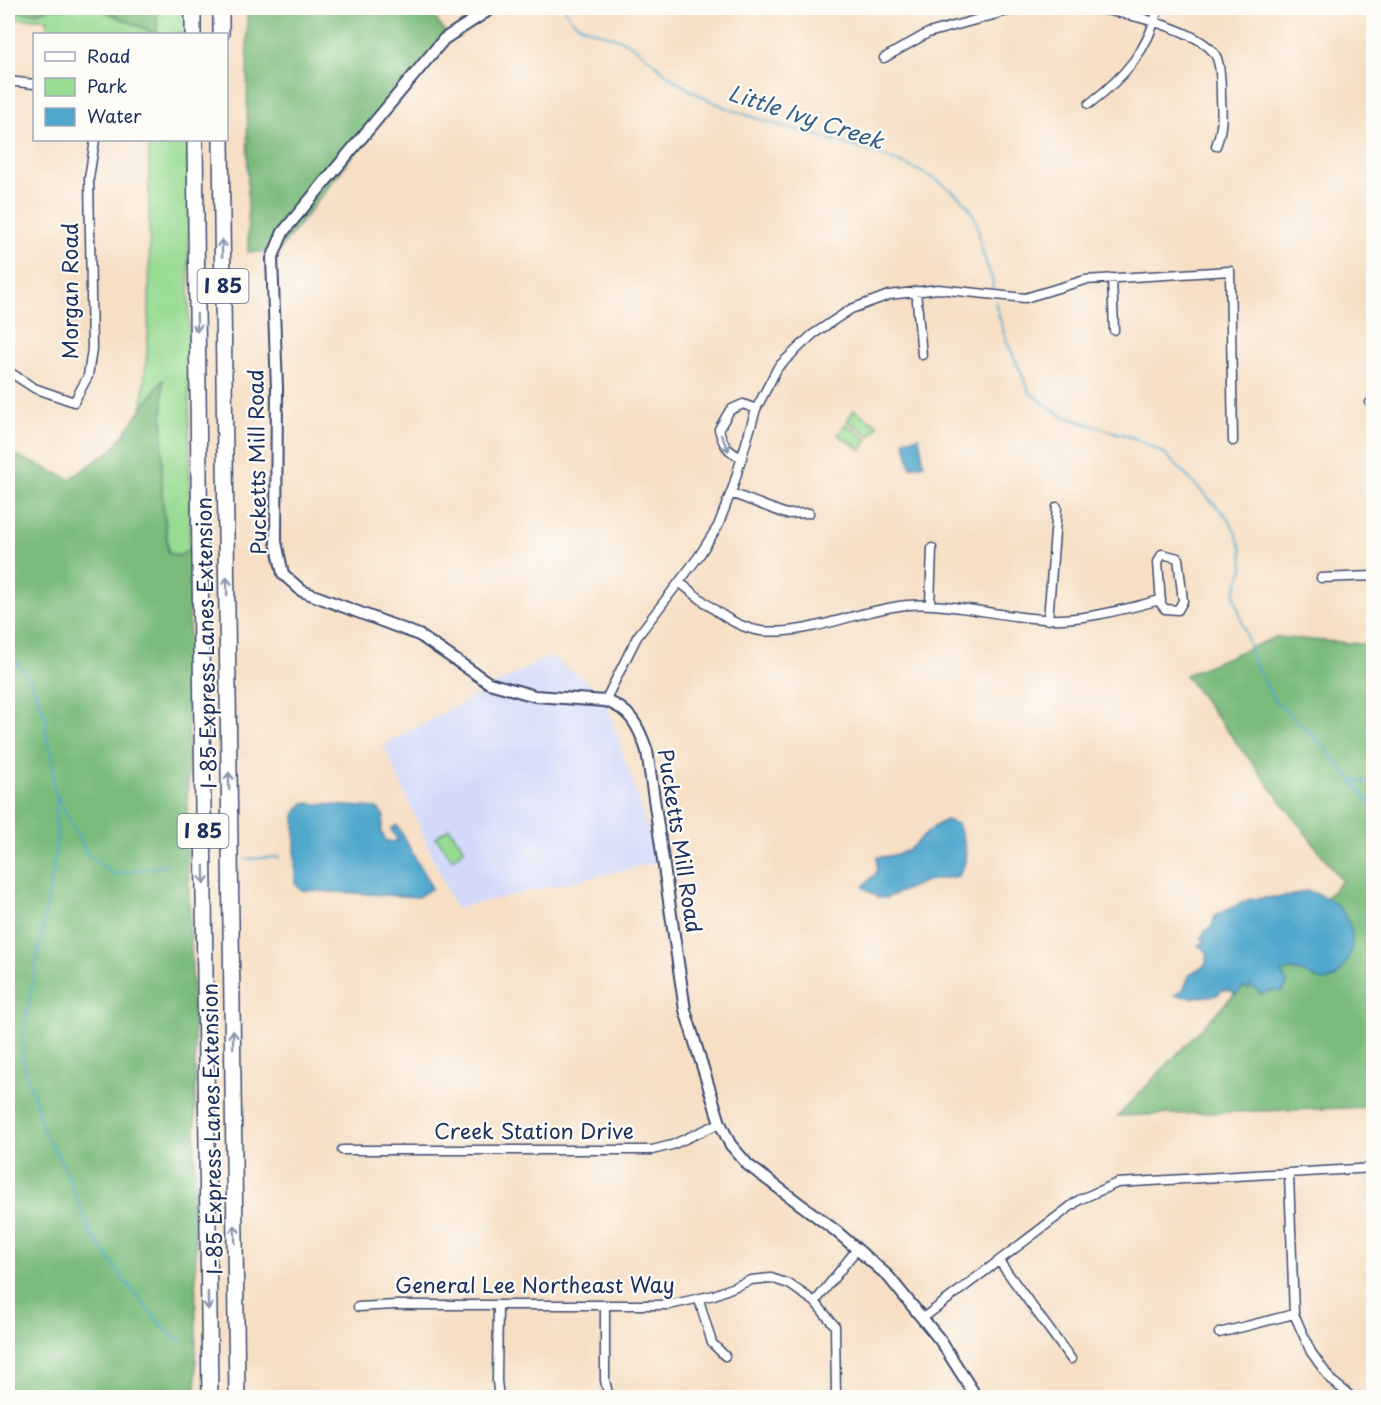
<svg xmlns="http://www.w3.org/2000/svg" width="1381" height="1405" viewBox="0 0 1381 1405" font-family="'Playpen Sans',sans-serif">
  <rect width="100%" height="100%" fill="#fdfcf7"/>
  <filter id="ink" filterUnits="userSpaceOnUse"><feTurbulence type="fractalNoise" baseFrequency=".0167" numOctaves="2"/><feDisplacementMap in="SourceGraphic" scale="12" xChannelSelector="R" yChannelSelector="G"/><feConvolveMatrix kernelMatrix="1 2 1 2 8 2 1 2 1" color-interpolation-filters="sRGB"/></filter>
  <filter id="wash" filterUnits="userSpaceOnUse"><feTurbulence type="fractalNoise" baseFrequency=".008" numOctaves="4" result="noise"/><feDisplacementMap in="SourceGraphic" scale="24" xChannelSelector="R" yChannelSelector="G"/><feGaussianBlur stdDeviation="1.35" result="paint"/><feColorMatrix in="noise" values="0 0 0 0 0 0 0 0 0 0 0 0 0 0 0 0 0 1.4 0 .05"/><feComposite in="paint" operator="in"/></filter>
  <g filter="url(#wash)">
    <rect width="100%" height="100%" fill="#f6dfc5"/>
    <path fill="#d2d9f9" d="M549,656L603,693L659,862L455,908L384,745Z"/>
    <path fill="#98db92" stroke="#5a8578" stroke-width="1.5" d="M53,8H97L157,34V8H187V34H47V19H12V13H35Z
      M149,140H188L190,549L179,556L169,553L162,493V381L141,409C154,320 148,229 149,140Z
      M854,410L878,425L871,436L847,421Z
      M845,424L868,439L862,450L838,435Z
      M449,828L465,849L452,859L436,837Z"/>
    <path fill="#7abb7c" stroke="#4a756d" stroke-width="1.5" d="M12,8H53L35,13H12Z
      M97,8H157V34Z
      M247,8H427L447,34L278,252H248Z
      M163,380L162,493L168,553L179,556L190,549L187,838L195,1055L196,1397H8V857L10,847L8,842V448L13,454L70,479L113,449Z
      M1276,637L1373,645V1107L1118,1116L1342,881L1185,675Z"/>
    <path fill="#4fa7cc" stroke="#356b95" stroke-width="1.5" d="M919,437L924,464L911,467L904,440Z
      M304,803L377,808L384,816L381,831L387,842L398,841L391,829L397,825L432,888L418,897L301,890L295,883V813Z
      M946,820L957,824C965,841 971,861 958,876L926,881L886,898L877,897L863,887L877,872V857C920,856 914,835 946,820Z
      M1305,891C1341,895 1365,931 1345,965C1342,970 1339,976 1333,979C1319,988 1301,962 1281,973L1287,983L1284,990L1280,992L1275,990L1261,994L1251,985L1249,989L1243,987L1236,995L1232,991L1222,990L1217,995L1192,998L1175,995L1184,988L1190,974L1205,965L1208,953L1198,945L1206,942L1201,938L1205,931L1212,927L1215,916L1250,899L1291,896Z"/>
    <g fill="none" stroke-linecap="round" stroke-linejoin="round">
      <path stroke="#4fa7cc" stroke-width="2" d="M565,8C572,32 608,32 626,42C643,51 654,64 669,76C684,88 702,97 720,105C783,134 936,153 972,212C979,224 979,238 982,251C985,261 989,271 993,281L992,289
        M995,302L1005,337L1030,393L1062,416L1134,438L1165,454L1227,517L1236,533L1242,550L1243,570L1234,594L1255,665L1275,701L1324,746L1374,808
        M8,589L13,657L31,681L47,719L46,735L53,758V783L57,796L89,857L114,874L167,865
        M1350,779L1374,784
        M57,796L55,814L57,836L53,871L24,1029L23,1057L26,1076L34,1095L43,1131L62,1163L91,1234L128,1285L162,1326L181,1342
        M245,859L280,857"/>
    </g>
  </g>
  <g filter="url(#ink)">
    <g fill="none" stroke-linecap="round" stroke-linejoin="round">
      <g stroke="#3c496d" stroke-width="11">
        <path id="minor" d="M1089,8C1118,11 1201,29 1216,56C1221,66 1221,85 1221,97C1222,116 1223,128 1216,146
          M884,58L928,33L1019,8
          M8,81L34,84
          M1089,104C1123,78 1149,50 1158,8
          M1112,278L1114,330
          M916,291L922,355
          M8,371L34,388L74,402L88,376L92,349L89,178L95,140
          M1370,403H1374
          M742,458C727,451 723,445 719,429L730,410L743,404L756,409
          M731,493L786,514L809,513
          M1162,554L1178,558L1183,601L1178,610L1165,609L1161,604L1158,562Z
          M1321,578L1374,576
          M679,582C703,600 730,627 761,631C810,636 859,609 908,605C953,602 999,617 1044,619C1084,621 1123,609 1161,600
          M930,605L932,548
          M1048,620L1057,507
          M605,701L637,637L699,556L718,526L733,487L756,409L778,367L812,335L851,309L889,295L938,289L1025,298L1085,280L1230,271L1233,441
          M342,1150H652L672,1145L720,1123
          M1289,1175L1294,1314L1311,1352L1331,1380L1353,1398
          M999,1261L1071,1359
          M699,1300L712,1343L725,1356
          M815,1302L857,1249
          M498,1305L497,1381L499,1398
          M605,1305V1380L609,1398
          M358,1307L395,1305H669L714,1295L751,1280L771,1278L789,1284L815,1302L835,1326L836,1398
          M923,1318L1079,1200L1117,1183L1374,1168
          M1219,1333L1294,1314"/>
      </g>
      <g stroke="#3c496d" stroke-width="14">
        <path id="tertiary" d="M492,8L444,39L283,232L272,259L277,388L276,542L283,574L302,591L419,635L489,683L535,696L605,701C630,708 639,727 647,751L685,1010L720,1123L730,1144L748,1165L836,1231L888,1276L940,1340L977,1398"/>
      </g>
      <g stroke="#3c496d" stroke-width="18">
        <path id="motorway" d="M193,8V34
          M221,34V8
          M195,140L210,1398
          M221,140L237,1398"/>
      </g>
      <use href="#minor" stroke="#fff" stroke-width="8"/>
      <use href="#tertiary" stroke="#fff" stroke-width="10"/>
      <use href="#motorway" stroke="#fff" stroke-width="15"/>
    </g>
    <defs><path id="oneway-shaft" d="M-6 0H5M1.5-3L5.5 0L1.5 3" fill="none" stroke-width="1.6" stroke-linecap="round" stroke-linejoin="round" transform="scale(1.5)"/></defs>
    <g stroke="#8d97ae">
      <use href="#oneway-shaft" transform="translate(222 248) rotate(-91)"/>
      <use href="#oneway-shaft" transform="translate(197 323) rotate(89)"/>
      <use href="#oneway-shaft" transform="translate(725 443) rotate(64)"/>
      <use href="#oneway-shaft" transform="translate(227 586) rotate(-91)"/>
      <use href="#oneway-shaft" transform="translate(229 781) rotate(-91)"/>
      <use href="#oneway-shaft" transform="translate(204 875) rotate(89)"/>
      <use href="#oneway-shaft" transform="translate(233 1039) rotate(-91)"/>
      <use href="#oneway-shaft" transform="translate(235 1234) rotate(-91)"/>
      <use href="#oneway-shaft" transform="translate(208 1301) rotate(89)"/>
    </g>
  </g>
  <g text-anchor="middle" stroke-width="4.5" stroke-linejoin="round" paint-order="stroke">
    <g fill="#fdfcf7" stroke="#5f6c8c" stroke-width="1.5">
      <rect x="197.5" y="269" width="51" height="34" rx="4.5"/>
      <rect x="177.5" y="814" width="51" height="34" rx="4.5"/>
    </g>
    <g font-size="20" font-weight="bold" fill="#1b2f5e">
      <text x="223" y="293">I 85</text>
      <text x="203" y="838">I 85</text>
    </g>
    <g font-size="21" fill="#1b2f5e" stroke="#fdfcf7">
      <text transform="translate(71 291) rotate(-90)" y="7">Morgan Road</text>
      <text transform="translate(258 462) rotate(-91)" y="7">Pucketts Mill Road</text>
      <text transform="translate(207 643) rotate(-91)" y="7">I-85 Express Lanes Extension</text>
      <text transform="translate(679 841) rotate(81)" y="7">Pucketts Mill Road</text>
      <text transform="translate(213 1129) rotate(-91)" y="7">I-85 Express Lanes Extension</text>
      <text x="534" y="1139">Creek Station Drive</text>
      <text x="535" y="1293">General Lee Northeast Way</text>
    </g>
    <g font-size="22" font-style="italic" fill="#305f8a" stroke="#fdfcf7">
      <text transform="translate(806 117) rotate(18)" y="8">Little Ivy Creek</text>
    </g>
  </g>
  <rect width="1381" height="1405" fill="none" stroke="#fdfcf7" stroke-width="30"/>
  <rect x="33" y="33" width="195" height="108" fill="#fdfcf7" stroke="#a3aaba" stroke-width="1.5"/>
  <rect x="45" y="52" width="30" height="9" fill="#ffffff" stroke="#a3aaba" stroke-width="1.5"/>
  <text x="87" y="63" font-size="18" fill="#1b2f5e">Road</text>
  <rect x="45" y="78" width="30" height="18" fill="#98db92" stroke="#a3aaba" stroke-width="1.5"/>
  <text x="87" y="93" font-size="18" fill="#1b2f5e">Park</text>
  <rect x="45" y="108" width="30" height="18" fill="#4fa7cc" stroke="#a3aaba" stroke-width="1.5"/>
  <text x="87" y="123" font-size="18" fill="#1b2f5e">Water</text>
</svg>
